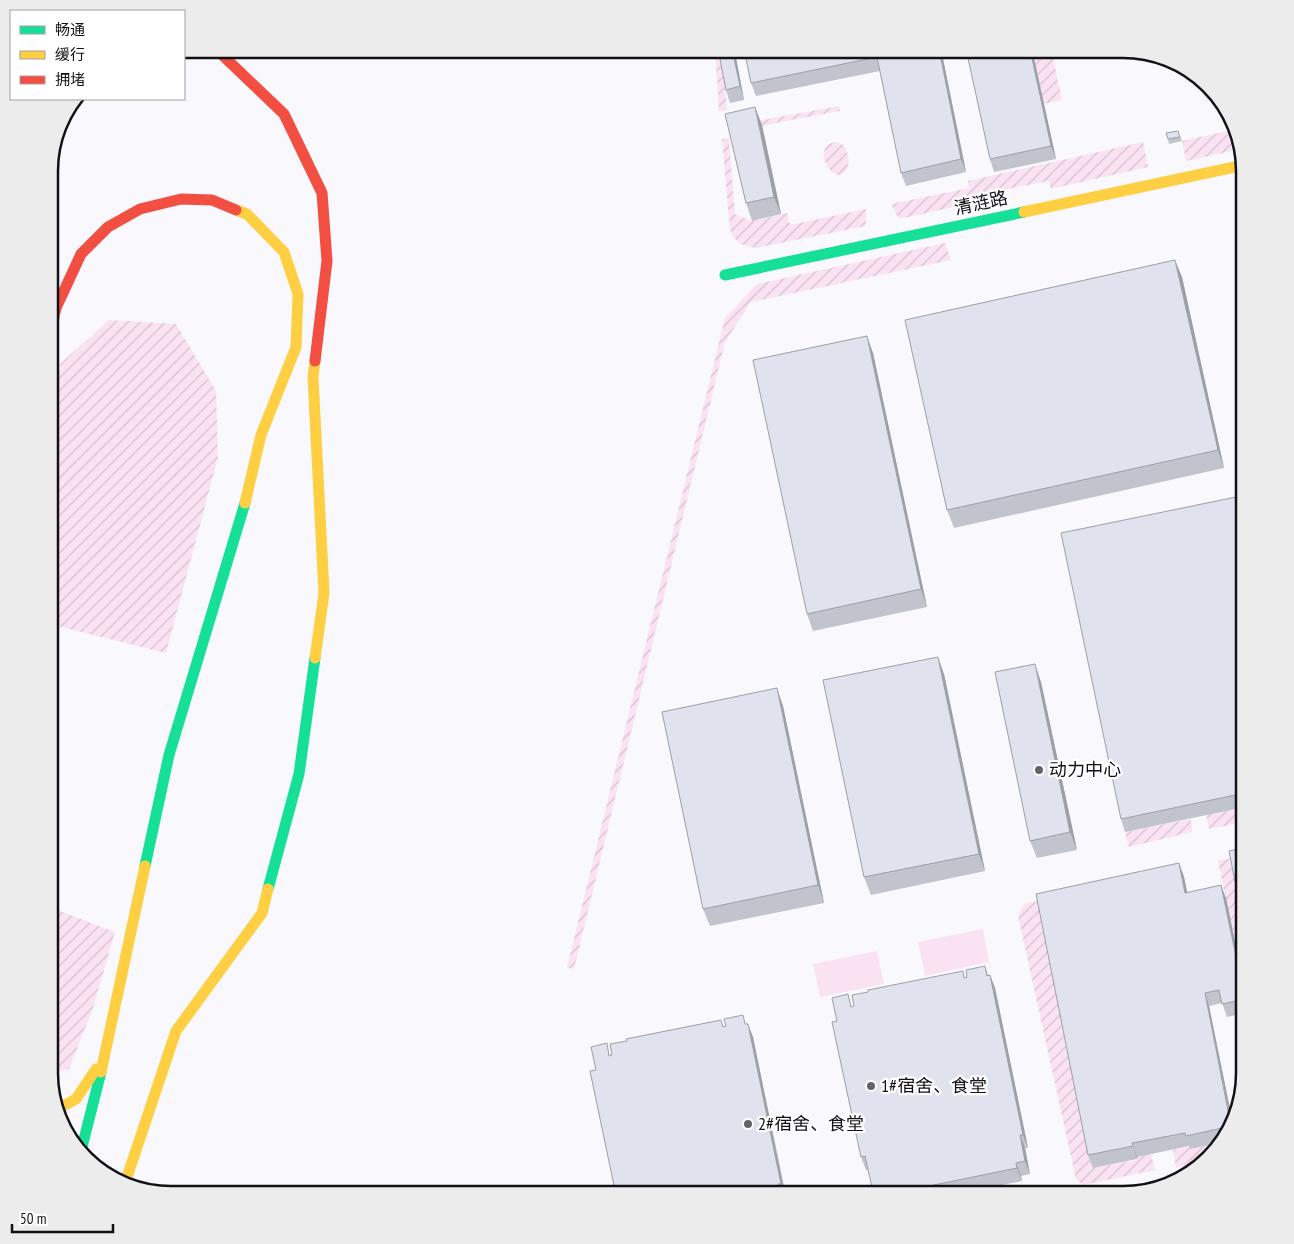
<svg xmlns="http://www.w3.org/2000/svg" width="1294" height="1244" viewBox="0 0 1294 1244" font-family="'PT Sans Narrow','Noto Sans SC',sans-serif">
  <defs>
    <pattern id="garden-furrows" width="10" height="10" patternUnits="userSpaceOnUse" patternTransform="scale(1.25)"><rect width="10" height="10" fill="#fae2f3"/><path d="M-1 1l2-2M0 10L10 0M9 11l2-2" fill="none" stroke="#d5c1d0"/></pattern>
  </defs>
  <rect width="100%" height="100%" fill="#f9f8fc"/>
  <path fill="#fae2f3" d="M983,929L989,962L925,976L918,942Z
    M877,951L884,984L820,997L813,964Z"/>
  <path fill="url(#garden-furrows)" d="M715,49H722L727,110L719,111Z
    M1032,49H1051L1062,100L1043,104Z
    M839,106L840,111L737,130L735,125Z
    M1237,129L1241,149L1186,161L1182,141Z
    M729,138L735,214L752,221L787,213L790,225L866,209V226L756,248C742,245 736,244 730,230L722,139Z
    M835,142C837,142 840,143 842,144C848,149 851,163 846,170C835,189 809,147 835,142Z
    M1143,142L1148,167L1051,189L1049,181L981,194L982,201L899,219L891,204L969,188L968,181Z
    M945,243L951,260L751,302L725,342L574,969L567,968L725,318L757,284Z
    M109,320L176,324L216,391L218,457L166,653L49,624V419L60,364Z
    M1245,807V822L1209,829L1206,815Z
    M1191,819L1192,832L1129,847L1125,832Z
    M1245,855V991L1218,861Z
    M1083,891L1093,1168L1137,1160V1157L1151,1154L1155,1170L1083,1185L1076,1179L1018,916L1024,904Z
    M49,907L115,932L93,1008L69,1069L49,1074Z
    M1219,1143L1206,1162L1176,1168L1173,1150L1192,1146V1149Z"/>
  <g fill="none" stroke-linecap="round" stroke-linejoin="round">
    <path stroke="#16e098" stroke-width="11" d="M725,275L1024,212
      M145,866L169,755L245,503
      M268,889L299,774L315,658
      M80,1155L101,1072"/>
    <path stroke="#ffcf43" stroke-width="11" d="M236,210L247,214L284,252L298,294L296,347L261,435L245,503
      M1024,212L1244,165
      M315,361L313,377L324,593L315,658
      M101,1072L145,866
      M56,1110L76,1099L96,1069
      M124,1186L176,1031L262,913L268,889"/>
    <path stroke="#f24e42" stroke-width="11" d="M216,49L284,114L322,193L327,261L315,361
      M49,338L56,308L81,254L108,227L140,209L181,199L212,200L236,210"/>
  </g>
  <path fill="#c1c3cd" d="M744,49H941L966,172L906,186L901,173L880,71L756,96L751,83Z
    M1032,49L1056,159L994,172L990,159Z
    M736,58L744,100L730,103L726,90Z
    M762,125L781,214L752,221L746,203Z
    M1178,131L1182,141L1169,144L1168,139Z
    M1182,277L1224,468L954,528L947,510Z
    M873,353L927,607L813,631L807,614Z
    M1236,497L1241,510L1245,530V807L1125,832L1121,819Z
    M944,674L985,871L871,895L864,877Z
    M1041,682L1077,850L1037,858L1030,841Z
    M783,706L824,903L710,926L703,909Z
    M1179,863L1184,877L1187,892L1226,898L1245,991V1013L1227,1017L1222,1003L1209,1006L1233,1124L1220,1143L1190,1149L1189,1146L1137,1157V1159L1093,1168L1088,1155Z
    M985,966L988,975H990L995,988L1028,1148H1025L1030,1174L1021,1176L1022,1181L953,1195H874L868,1170H866L861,1157L837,1021L853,1006L967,977Z
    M746,1024L753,1037L786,1195H616L596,1070L611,1055L724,1027Z"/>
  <path fill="#9d9fa7" d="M732,49L736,58L744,100L740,86Z
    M939,49H941L966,172L961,159Z
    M1030,49H1032L1056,159L1051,146Z
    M755,107L762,125L781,214L774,197Z
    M1175,260L1182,277L1224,468L1218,450Z
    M867,336L873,353L927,607L921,589Z
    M1236,497L1241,510L1245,530V540Z
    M938,657L944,674L985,871L979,854Z
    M1035,664L1041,682L1077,850L1070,832Z
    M777,688L783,706L824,903L818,885Z
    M1179,863L1184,877L1190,906L1185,893Z
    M1221,885L1226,898L1245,991V1000Z
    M990,975L995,988L1028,1148L1023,1135Z
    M1205,993L1209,1006L1233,1124L1232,1127Z
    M748,1024L753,1037L785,1195L781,1184Z
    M1020,1135L1025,1148L1030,1174L1025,1161Z
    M1132,1143L1137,1157V1159L1133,1146Z
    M1016,1163L1021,1176L1022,1181L1017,1168Z"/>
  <path fill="#e0e3ee" stroke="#9d9fa7" d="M718,49H732L740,86L726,90Z
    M744,49H939L961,159L901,173L877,57L751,83Z
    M966,49H1030L1051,146L990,159Z
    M755,107L774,197L746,203L725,114Z
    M1178,131L1180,137L1168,139L1166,133Z
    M1175,260L1218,450L947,510L905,320Z
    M867,336L921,589L807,614L753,360Z
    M1236,497L1245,540V793L1121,819L1061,533Z
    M938,657L979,854L864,877L823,680Z
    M1035,664L1070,832L1030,841L995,672Z
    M777,688L818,885L703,909L662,712Z
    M1245,847V932L1229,851Z
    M1179,863L1185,893L1221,885L1245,999L1222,1004L1219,990L1205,993L1231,1126L1186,1136L1185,1133L1132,1143L1133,1146L1088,1155L1036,894Z
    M985,966L987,976L990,975L1023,1135H1020L1025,1161L1016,1163L1017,1168L885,1195H882V1190L873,1192L865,1156L861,1157L832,1022L837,1021L832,998L848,994L851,1007L854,1006L852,995L868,992V990L963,971L964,978L967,977L966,970Z
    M743,1015L745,1024H748L781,1184H778L780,1195H616L590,1071L596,1070L591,1047L607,1043L609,1056L612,1055L610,1044L627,1041L626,1039L721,1020L723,1027L726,1026L724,1019Z"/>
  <g fill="#636266" stroke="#fff" stroke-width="2">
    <circle cx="1039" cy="770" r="5"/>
    <circle cx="871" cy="1086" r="5"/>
    <circle cx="748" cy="1124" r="5"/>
  </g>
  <g text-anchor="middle" stroke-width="4.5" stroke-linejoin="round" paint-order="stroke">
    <g font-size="18" fill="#121116" stroke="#fff">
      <text transform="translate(981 203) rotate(-12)" y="6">清涟路</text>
    </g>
    <g font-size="18" fill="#121116" stroke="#fff" text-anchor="start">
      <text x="1049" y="776">动力中心</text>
      <text x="881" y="1092">1#宿舍、食堂</text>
      <text x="758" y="1130">2#宿舍、食堂</text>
    </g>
  </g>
  <path d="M0 0H1294V1244H0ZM171 58H1123A113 113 0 0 1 1236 171V1073A113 113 0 0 1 1123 1186H171A113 113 0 0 1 58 1073V171A113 113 0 0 1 171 58Z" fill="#ececec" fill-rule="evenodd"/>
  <path fill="none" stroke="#121116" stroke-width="2.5" d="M171 58H1123A113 113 0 0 1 1236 171V1073A113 113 0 0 1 1123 1186H171A113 113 0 0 1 58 1073V171A113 113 0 0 1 171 58Z"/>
  <rect x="10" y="10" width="175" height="90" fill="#ffffff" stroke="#a0a0a2"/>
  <rect x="20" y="26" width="25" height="8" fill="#16e098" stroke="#a0a0a2"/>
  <text x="55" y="35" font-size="15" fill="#121116">畅通</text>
  <rect x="20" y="51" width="25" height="8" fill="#ffcf43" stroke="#a0a0a2"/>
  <text x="55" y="60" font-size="15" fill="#121116">缓行</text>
  <rect x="20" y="76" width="25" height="8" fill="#f24e42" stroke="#a0a0a2"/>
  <text x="55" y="85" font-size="15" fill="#121116">拥堵</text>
  <path d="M12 1224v8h101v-8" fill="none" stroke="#121116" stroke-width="2.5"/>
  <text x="20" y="1224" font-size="15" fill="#121116" stroke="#ffffff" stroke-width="4" paint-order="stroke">50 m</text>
</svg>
